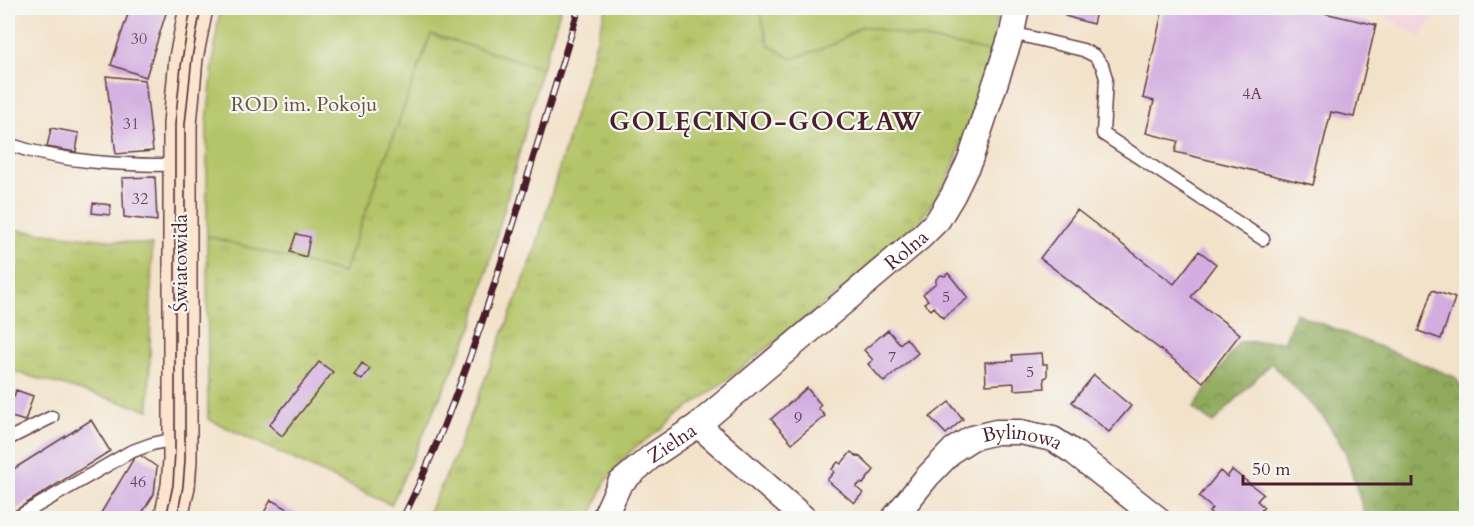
<svg xmlns="http://www.w3.org/2000/svg" width="1474" height="526" viewBox="0 0 1474 526" font-family="Cardo,serif">
  <defs>
    <pattern id="grass-tufts" width="24" height="20" patternUnits="userSpaceOnUse" patternTransform="scale(1.5)"><rect width="24" height="20" fill="#b4c467"/><path d="M3 7l-1-3M5 7V3M7 7l1-3M15 17l-1-3M17 17v-4M19 17l1-3" fill="none" stroke="#9ca85a"/></pattern>
    <pattern id="forest-crowns" width="20" height="18" patternUnits="userSpaceOnUse" patternTransform="scale(1.5)"><rect width="20" height="18" fill="#8faa5c"/><path d="M2 6a3 3 0 1 1 6 0M12 15a3 3 0 1 1 6 0" fill="none" stroke="#778a4c"/></pattern>
  </defs>
  <rect width="100%" height="100%" fill="#f6f6f2"/>
  <filter id="ink" filterUnits="userSpaceOnUse"><feTurbulence type="fractalNoise" baseFrequency=".0167" numOctaves="2"/><feDisplacementMap in="SourceGraphic" scale="12" xChannelSelector="R" yChannelSelector="G"/><feConvolveMatrix kernelMatrix="1 2 1 2 8 2 1 2 1" color-interpolation-filters="sRGB"/></filter>
  <filter id="wash" filterUnits="userSpaceOnUse"><feTurbulence type="fractalNoise" baseFrequency=".008" numOctaves="4" result="noise"/><feDisplacementMap in="SourceGraphic" scale="24" xChannelSelector="R" yChannelSelector="G"/><feGaussianBlur stdDeviation="1.35" result="paint"/><feColorMatrix in="noise" values="0 0 0 0 0 0 0 0 0 0 0 0 0 0 0 0 0 1.4 0 .05"/><feComposite in="paint" operator="in"/></filter>
  <g filter="url(#wash)">
    <rect width="100%" height="100%" fill="#f3e2ca"/>
    <path fill="#f4cfdc" d="M1373,8H1438L1421,38Z"/>
    <path fill="url(#grass-tufts)" stroke="#7f7249" stroke-width="1.5" d="M606,8H759L769,45L834,44L862,26L991,52L969,124L947,182L920,220L856,279L721,384L631,451L605,482L590,518H426L453,461L534,254Z
      M431,34L542,68L473,325L391,505L208,419L207,236L343,273Z
      M8,229L152,245L149,410L8,370Z"/>
    <path fill="url(#forest-crowns)" stroke="#6c6444" stroke-width="1.5" d="M1295,313L1455,377L1466,394V518H1366L1345,451L1325,419L1271,363L1213,423L1193,408L1239,342L1285,341Z"/>
    <path fill="#b4c467" stroke="#7f7249" stroke-width="1.5" d="M222,8H561L542,68L431,34L343,273L207,236V122L218,20Z
      M759,8H999L991,52L862,26L834,44L792,59L769,45Z"/>
    <g id="blocks">
      <path fill="#d3ade0" d="M130,8H159L167,10L146,77L111,65Z
        M1068,8H1097L1093,24L1065,16Z
        M1163,8H1249L1255,9V8H1303L1376,25L1354,117L1331,112L1313,185L1175,152L1178,141L1146,133L1154,101L1143,98Z
        M106,76L145,80L153,151L116,154Z
        M51,128L79,133L76,152L47,147Z
        M155,177L157,221L124,217L122,178Z
        M93,203L111,205L110,215L92,213Z
        M1077,210L1174,284L1199,251L1216,264L1191,297L1240,334L1203,382L1040,258Z
        M296,234L310,237L306,257L290,252Z
        M948,273L968,298L943,318L934,307L931,310L924,303L928,300L923,294L936,283V279L941,275L945,276Z
        M1432,290L1455,298L1441,339L1418,331Z
        M888,330L900,344L906,338L918,353L884,382L868,364L873,360L864,350Z
        M1042,353L1043,364H1047V377L1044,378L1045,388L1014,390V383L986,385L985,362L1013,361L1012,355Z
        M319,362L333,372L282,436L269,425Z
        M362,363L370,369L362,380L354,375Z
        M1094,375L1131,406L1109,432L1072,402Z
        M807,388L821,405L818,408L825,416L792,443L771,419Z
        M16,390L33,396L25,421L8,416L10,410L8,409V395L14,397Z
        M949,402L963,419L946,434L930,417Z
        M91,420L110,451L8,515V476L11,473L12,470Z
        M851,452L858,457L859,456L874,470L863,484L860,483L856,487L863,493L854,503L827,480L834,472L832,469L838,462L841,464Z
        M140,455L157,467L154,494L139,518H98L134,458Z
        M1232,470L1263,494L1257,501L1264,507L1255,518H1217L1209,512L1212,508L1199,497L1220,471L1227,477Z
        M271,500L305,518H261Z"/>
    </g>
  </g>
  <g filter="url(#ink)">
    <use href="#blocks" fill-opacity="0" stroke="#633c43" stroke-width="1.5"/>
    <g fill="none" stroke-linecap="round" stroke-linejoin="round">
      <g stroke="#633c43" stroke-width="15">
        <path id="lane" d="M1012,33L1083,50L1095,56L1102,65L1106,78L1103,134L1263,239
          M8,144C62,163 122,165 179,165
          M8,439L52,417
          M16,518L130,452L152,444L179,438"/>
      </g>
      <g stroke="#633c43" stroke-width="27">
        <g id="street">
          <path id="s1" d="M698,425L921,237L938,220L953,195L970,160L1012,33L1017,8"/>
          <path id="s2" d="M604,518L620,483L652,456L698,425L804,518"/>
          <path id="s3" d="M894,518L927,477L953,450L972,438L996,432H1020L1053,439L1075,453L1157,518"/>
        </g>
      </g>
      <g stroke="#633c43" stroke-width="36">
        <path id="secondary" d="M171,518L178,486L180,460V124L186,58L196,8"/>
      </g>
      <use href="#lane" stroke="#fff" stroke-width="12"/>
      <use href="#street" stroke="#fff" stroke-width="24"/>
      <use href="#secondary" stroke="#fbe5cf" stroke-width="33"/>
      <path stroke="#4a1f2b" stroke-width="1.5" d="M166,518L173,485L175,451V124L181,66L191,8
        M177,518L183,486L185,460V124L192,58L201,8"/>
      <g stroke="#4a1f2b" stroke-width="7">
        <path id="rail" d="M403,518C453,416 488,308 521,199C540,135 560,71 579,8"/>
      </g>
      <use href="#rail" stroke="#f6f6f2" stroke-width="4.5" stroke-dasharray="14" stroke-linecap="butt"/>
    </g>
  </g>
  <g text-anchor="middle" stroke-width="4.5" stroke-linejoin="round" paint-order="stroke">
    <g font-size="16" fill="#6c4258">
      <text x="139" y="44">30</text>
      <text x="1252" y="99">4A</text>
      <text x="131" y="129">31</text>
      <text x="140" y="204">32</text>
      <text x="946" y="302">5</text>
      <text x="892" y="362">7</text>
      <text x="1030" y="377">5</text>
      <text x="798" y="423">9</text>
      <text x="138" y="487">46</text>
    </g>
    <g font-size="20" fill="#6a513d" stroke="#f6f6f2">
      <text x="304" y="111">ROD im. Pokoju</text>
    </g>
    <g font-size="20" fill="#4a1f2b" stroke="#f6f6f2">
      <text dy="7" stroke="none"><textPath href="#s1" startOffset="272">Rolna</textPath></text>
      <text transform="translate(180 263) rotate(-90)" y="7">Światowida</text>
      <text dy="7" stroke="none"><textPath href="#s3" startOffset="164">Bylinowa</textPath></text>
      <text dy="7" stroke="none"><textPath href="#s2" startOffset="104">Zielna</textPath></text>
    </g>
    <g font-size="26" font-weight="bold" letter-spacing="1.5" fill="#4a1f2b" stroke="#f6f6f2">
      <text x="766" y="130">GOLĘCINO-GOCŁAW</text>
    </g>
  </g>
  <rect width="1474" height="526" fill="none" stroke="#f6f6f2" stroke-width="30"/>
  <path d="M1243 475v9h168v-9" fill="none" stroke="#4a1f2b" stroke-width="3"/>
  <text x="1252" y="475" font-size="18" fill="#4a1f2b" stroke="#f6f6f2" stroke-width="4.5" paint-order="stroke">50 m</text>
</svg>
